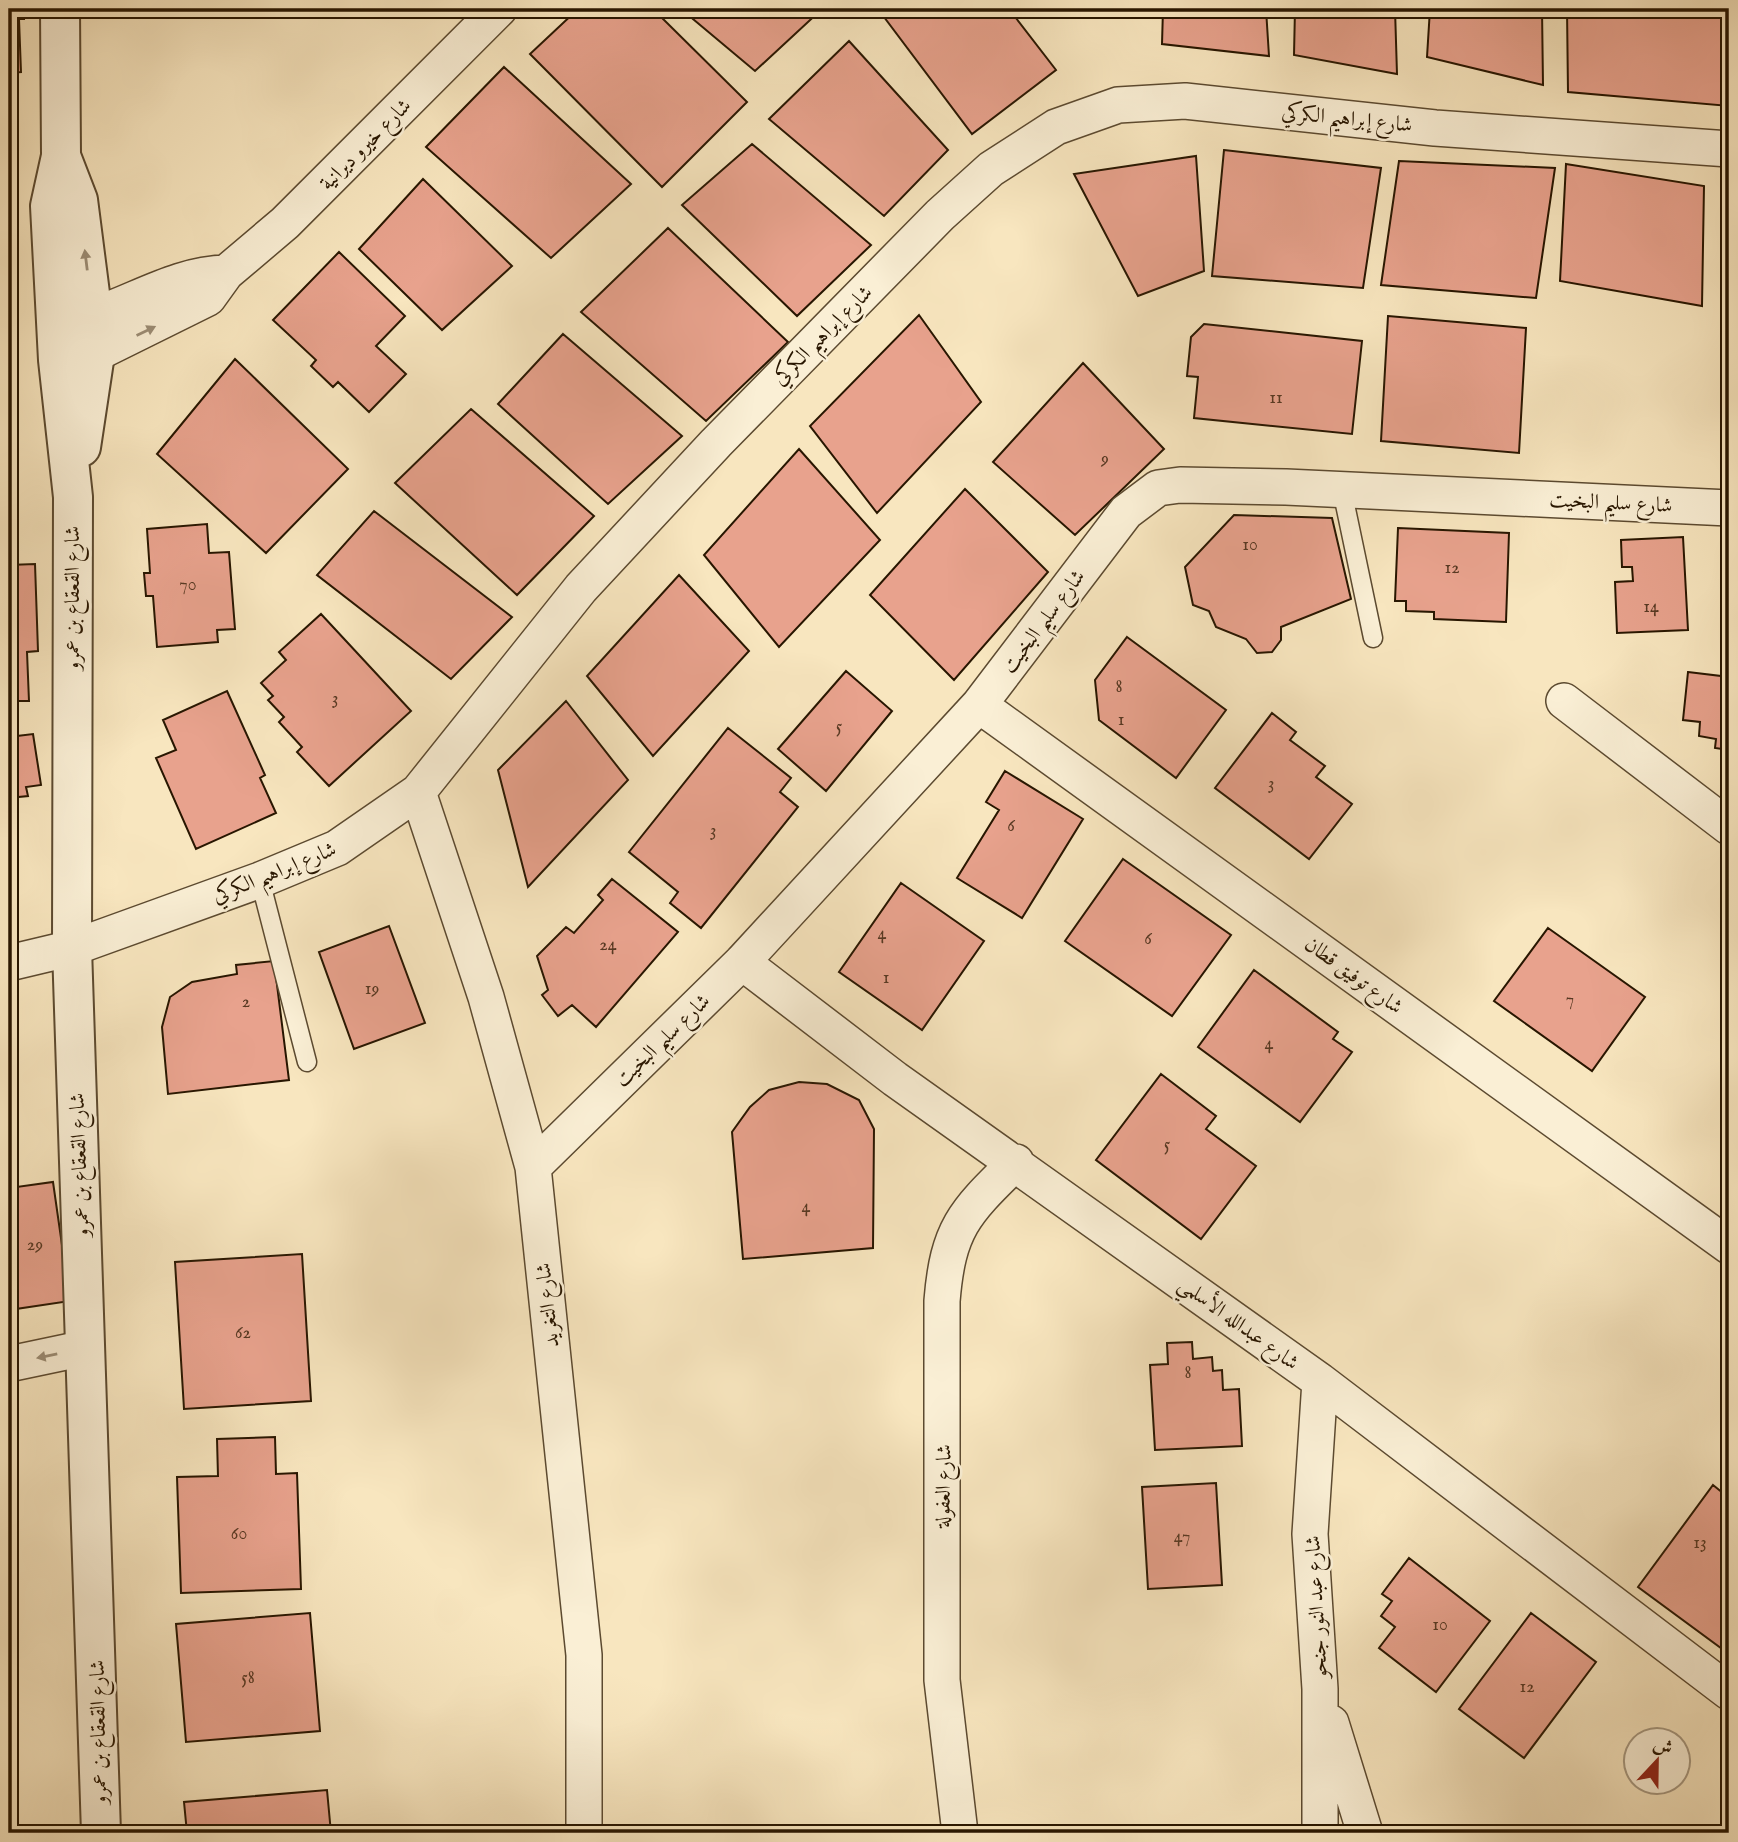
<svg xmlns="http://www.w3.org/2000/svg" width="1738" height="1842" viewBox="0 0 1738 1842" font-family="'IM FELL English',Amiri,serif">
  <rect width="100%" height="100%" fill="#f8e6bf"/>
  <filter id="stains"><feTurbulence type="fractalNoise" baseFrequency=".00286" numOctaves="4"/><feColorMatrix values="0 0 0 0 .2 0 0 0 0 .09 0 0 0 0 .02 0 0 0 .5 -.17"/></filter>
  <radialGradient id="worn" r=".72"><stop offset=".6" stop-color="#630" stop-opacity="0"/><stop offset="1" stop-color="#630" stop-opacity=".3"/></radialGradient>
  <path fill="#e8a28d" stroke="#281600" stroke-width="2" d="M9,9H24V19H19L21,72L9,73Z
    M578,9H653L747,102L662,187L530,54Z
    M681,9H822L755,71Z
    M878,9H1009L1056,70L972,134Z
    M1163,9H1266L1269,56L1162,44Z
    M1295,9H1395L1397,74L1294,55Z
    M1430,9H1542L1543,85L1427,57Z
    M1567,9H1729V106L1568,92Z
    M849,41L948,150L884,216L769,119Z
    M504,67L631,184L551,258L426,147Z
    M752,144L871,245L797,316L682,205Z
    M1224,150L1381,168L1363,288L1212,276Z
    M1196,156L1204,271L1138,296L1074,174Z
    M1399,161L1555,168L1536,298L1381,285Z
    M1566,164L1704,186L1702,306L1560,281Z
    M423,179L512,266L442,330L359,249Z
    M668,228L788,342L706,421L581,312Z
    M339,252L405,316L376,346L406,374L369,412L338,382L333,387L311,366L316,360L273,320Z
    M919,315L981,402L877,513L810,426Z
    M1388,316L1526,328L1519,453L1381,441Z
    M1204,324L1362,341L1352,434L1194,418L1198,377L1187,376L1191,337Z
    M563,334L682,436L608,504L498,404Z
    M235,359L348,469L266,553L157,454Z
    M1083,363L1164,449L1075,535L993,462Z
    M471,409L594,516L517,595L395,483Z
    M799,449L880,540L779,647L704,555Z
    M965,489L1048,572L954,680L870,595Z
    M374,511L512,617L451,679L317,575Z
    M1234,515L1332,518L1351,599L1281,627V640L1272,652L1257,653L1246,639L1216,627L1209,611L1193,605L1185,567Z
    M207,524L209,553L229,552L235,629L217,630L218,642L157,647L153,596H146L144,573H150L147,529Z
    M1398,528L1509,533L1506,622L1434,619V612L1406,611V601H1395Z
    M1683,537L1688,630L1617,633L1615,582L1633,581L1632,567H1622L1621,540Z
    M35,564L38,651L27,652L29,701H9V565Z
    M679,575L749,651L653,756L587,676Z
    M321,614L411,711L329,786L297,752L302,747L279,722L284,717L268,700L273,696L261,683L286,660L279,652Z
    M1127,637L1226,710L1176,778L1099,720L1095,680Z
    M846,671L892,711L826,791L778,749Z
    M1688,672L1729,677V750L1715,748L1716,739L1699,736L1700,722L1683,720Z
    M227,691L265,775L260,778L276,813L196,849L156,758L176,750L163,720Z
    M566,701L628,780L528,887L498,770Z
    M1272,713L1296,732L1290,740L1325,766L1316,777L1352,804L1309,859L1215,788Z
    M728,728L791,778L780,792L798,807L701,928L670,903L678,892L629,852Z
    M33,734L41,785L26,787L28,796L9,798V737Z
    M1005,771L1083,819L1022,918L957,878L999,810L986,802Z
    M1123,859L1231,935L1172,1016L1065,941Z
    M612,879L678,932L596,1027L572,1005L558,1016L542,995L548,990L537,956L566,927L574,933L603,900L598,895Z
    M901,883L984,941L922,1030L839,972Z
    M389,926L425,1023L354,1049L319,952Z
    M1548,928L1645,997L1592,1071L1494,1001Z
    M274,961L289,1080L168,1094L162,1027L170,997L192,982L237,974L236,965Z
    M1254,970L1338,1032L1333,1039L1352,1052L1300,1122L1198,1047Z
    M1161,1074L1216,1116L1206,1129L1256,1166L1201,1239L1096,1160Z
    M799,1082L827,1084L859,1100L874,1129L873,1248L743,1259L732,1132L750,1107L769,1090Z
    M53,1182L70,1301L9,1310V1188Z
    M302,1254L311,1401L184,1409L175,1262Z
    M1192,1342L1193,1359L1212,1357L1213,1371L1222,1370L1223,1390L1239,1389L1242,1446L1155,1450L1150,1365L1168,1364L1167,1343Z
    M275,1437L276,1474L297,1473L301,1589L181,1593L177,1477L218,1476L217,1439Z
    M1216,1483L1222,1585L1148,1589L1142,1487Z
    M1713,1485L1729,1498V1654L1638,1587Z
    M1409,1558L1490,1621L1436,1692L1379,1648L1395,1627L1381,1616L1392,1601L1382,1594Z
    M310,1613L320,1731L186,1742L176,1624Z
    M1531,1613L1596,1662L1524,1758L1459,1709Z
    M327,1790L331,1833H187L184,1802Z"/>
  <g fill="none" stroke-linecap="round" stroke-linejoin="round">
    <g stroke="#5c4a30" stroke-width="21">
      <path id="service" d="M1342,490L1373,638
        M260,880L307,1062"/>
    </g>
    <g stroke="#5c4a30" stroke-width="38">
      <path id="minor" d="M67,322C122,312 169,274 226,273
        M69,358L95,354L208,298L226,273L285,223L499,9
        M1564,701L1729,827
        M979,705L1729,1246
        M418,792L486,997L533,1167L584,1655V1833
        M742,962L895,1079L1320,1381L1729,1692
        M9,963L72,948L260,880L337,848L418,792L581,588L716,443L940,215L991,169L1056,127L1118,105L1185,101L1435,128L1729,149
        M533,1167L742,962L979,705L1126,512L1158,488L1180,485L1286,487L1729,508
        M9,1364L85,1348
        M1320,1381L1310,1534L1320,1689V1833
        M1331,1723L1365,1833
        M960,1833L942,1680V1301C948,1227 965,1212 1016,1162"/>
    </g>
    <g stroke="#5c4a30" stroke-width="42">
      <path id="tertiary" d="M60,9L61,156L50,206L58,360L73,497L72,948L101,1833
        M61,156L78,200L93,317L95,354L81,447"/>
    </g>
    <use href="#service" stroke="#faefd5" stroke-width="18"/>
    <use href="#minor" stroke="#faefd5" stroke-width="35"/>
    <use href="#tertiary" stroke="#faefd5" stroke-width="38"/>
  </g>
  <defs><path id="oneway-solid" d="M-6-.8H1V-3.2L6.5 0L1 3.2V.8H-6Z" transform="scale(1.75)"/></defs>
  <g fill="#9c8d75">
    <use href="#oneway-solid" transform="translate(86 260) rotate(-97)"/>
    <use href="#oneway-solid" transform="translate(146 331) rotate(-26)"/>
    <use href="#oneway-solid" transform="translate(47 1356) rotate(168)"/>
  </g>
  <g text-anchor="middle" stroke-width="5" stroke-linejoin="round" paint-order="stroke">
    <g font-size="18" fill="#583923">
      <text x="1276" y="403">11</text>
      <text x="1105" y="464">9</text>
      <text x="1250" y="550">10</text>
      <text x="1452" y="573">12</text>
      <text x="188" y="590">70</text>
      <text x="1651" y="612">14</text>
      <text x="1119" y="692">8</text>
      <text x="335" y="704">3</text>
      <text x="1121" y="725">1</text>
      <text x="839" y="732">5</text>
      <text x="1271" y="789">3</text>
      <text x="1011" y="831">6</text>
      <text x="713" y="836">3</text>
      <text x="882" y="939">4</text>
      <text x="1148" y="944">6</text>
      <text x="608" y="950">24</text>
      <text x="886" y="983">1</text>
      <text x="372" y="994">19</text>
      <text x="1570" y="1005">7</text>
      <text x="246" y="1007">2</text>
      <text x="1269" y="1049">4</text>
      <text x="1167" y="1150">5</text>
      <text x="806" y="1212">4</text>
      <text x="35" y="1250">29</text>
      <text x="243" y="1338">62</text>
      <text x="1188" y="1378">8</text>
      <text x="239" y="1539">60</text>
      <text x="1182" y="1542">47</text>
      <text x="1700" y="1548">13</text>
      <text x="1440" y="1630">10</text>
      <text x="248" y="1683">58</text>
      <text x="1527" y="1692">12</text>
    </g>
    <g font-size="21" fill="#281600" stroke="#faefd5">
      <text transform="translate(1347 118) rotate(6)" y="7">شارع إبراهيم الكركي</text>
      <text transform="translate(365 144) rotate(-45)" y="7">شارع خيرو ديرانية</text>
      <text transform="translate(822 335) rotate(-45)" y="7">شارع إبراهيم الكركي</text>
      <text transform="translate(1611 502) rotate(3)" y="7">شارع سليم البخيت</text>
      <text transform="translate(72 598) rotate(-90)" y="7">شارع القعقاع بن عمرو</text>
      <text transform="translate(1043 621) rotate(-53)" y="7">شارع سليم البخيت</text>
      <text transform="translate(274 872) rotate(-22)" y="7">شارع إبراهيم الكركي</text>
      <text transform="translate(1354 975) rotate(36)" y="7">شارع توفيق قطان</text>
      <text transform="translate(662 1040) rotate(-44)" y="7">شارع سليم البخيت</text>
      <text transform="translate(79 1165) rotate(-92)" y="7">شارع القعقاع بن عمرو</text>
      <text transform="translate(547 1305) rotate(-96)" y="7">شارع التغريد</text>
      <text transform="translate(1239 1323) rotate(36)" y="7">شارع عبدالله الأسلمي</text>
      <text transform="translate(943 1486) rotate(-89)" y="7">شارع العفولة</text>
      <text transform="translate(1316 1607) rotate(-93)" y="7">شارع عبد النور جنحو</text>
      <text transform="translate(98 1732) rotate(-91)" y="7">شارع القعقاع بن عمرو</text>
    </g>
  </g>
  <rect width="1738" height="1842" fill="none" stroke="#f8e6bf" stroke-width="35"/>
  <rect x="10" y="10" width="1717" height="1821" fill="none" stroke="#281600" stroke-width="3.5"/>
  <rect x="18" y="18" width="1703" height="1807" fill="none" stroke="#281600" stroke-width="2"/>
  <g transform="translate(1657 1761) rotate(22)"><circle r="33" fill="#faefd5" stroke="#a69880" stroke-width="2"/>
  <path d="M0-5L12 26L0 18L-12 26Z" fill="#8f2418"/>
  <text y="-10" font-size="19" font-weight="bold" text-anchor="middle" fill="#281600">ش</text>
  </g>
  <rect width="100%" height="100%" filter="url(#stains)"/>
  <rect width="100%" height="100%" fill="url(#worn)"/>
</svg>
